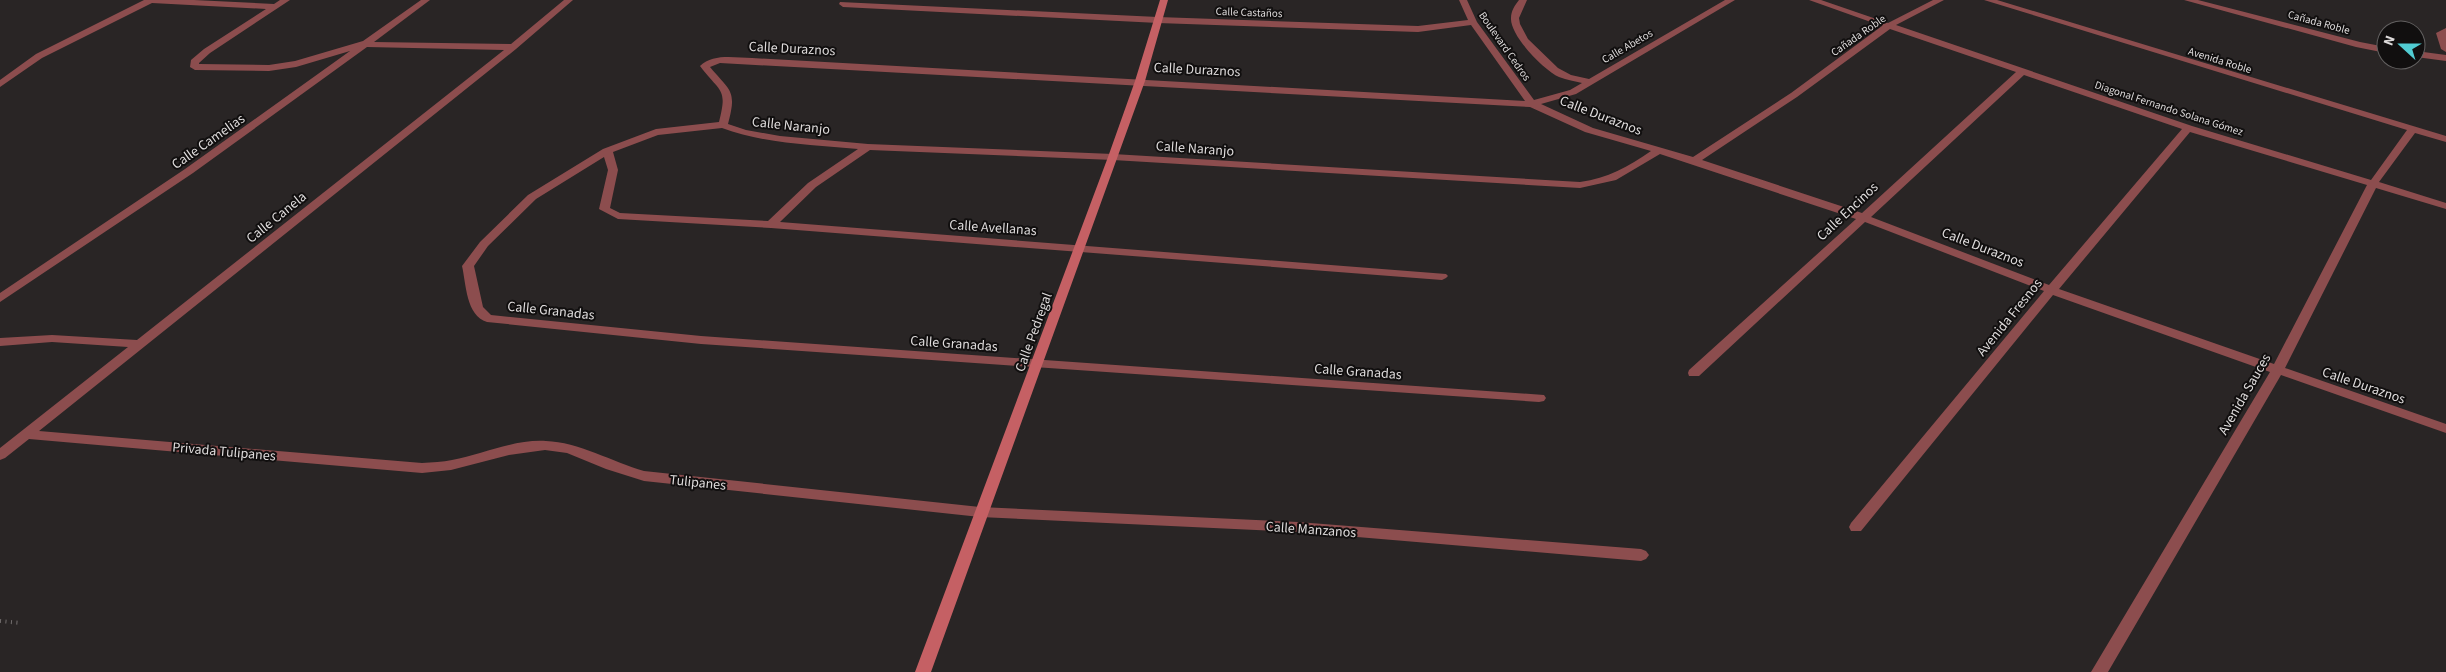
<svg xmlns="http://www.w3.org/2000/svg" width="2446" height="672" viewBox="0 0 2446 672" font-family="'Source Sans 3',sans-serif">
  <rect width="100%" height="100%" fill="#292525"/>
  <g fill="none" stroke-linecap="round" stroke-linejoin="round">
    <path stroke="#726e6e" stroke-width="4" stroke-dasharray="1 4.5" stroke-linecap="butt" d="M0,621L21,623"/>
    <path fill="#8c4d4e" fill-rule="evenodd" d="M144,0H194L274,4L280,0H290L210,53L199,63V64L269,65L295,61L363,41L421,0H430L374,42L511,44L564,0H573L516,49L39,431L422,463C432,462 443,462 452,460C483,454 515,439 546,441C578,442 613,462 644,471L980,507L1298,522L1641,549L1646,551L1649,555L1646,559L1641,561L1298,532L980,517L644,481L606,469L567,453L545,450L509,455L451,470L422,473L29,439L5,458L0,460V448L128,347L52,342L0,346V338L52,335L137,340L504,50L367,47L193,173L0,302V293L185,169L350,51L296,67L269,71L195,70L190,67L191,60L204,49L266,9L152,3L42,58L0,87V80L36,54Z
      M1459,0H1467L1477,22L1534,100L1570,90L1582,83C1575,81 1567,80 1559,77C1544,70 1510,36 1511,18C1511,11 1515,5 1519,0H1527L1519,18L1520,24L1528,39L1558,68L1571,75L1589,79L1725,0H1735L1576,94L1541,104L1593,128L1693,157L1791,93L1882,26L1809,0H1821L1888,23L1933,0H1944L1896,25L2192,126L2371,180L2407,130L1984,0H1997L2446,136V142L2415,133L2379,182L2446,203V209L2376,188L2285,368L2446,424V433L2281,375L2108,672H2091L2270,372L2053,295L1861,531H1851L1849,527L1851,523L2044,291L1865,222L1699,376H1689L1688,373L1689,370L1856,219L1660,154L1616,180L1580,188L1113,160L870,150L816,187L780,222L1446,274L1448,276L1446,278L1442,280L771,228L618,219L599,209L608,170L604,157L536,199L488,246L474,266L483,307L491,315L701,336L1544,395L1546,398L1544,401L1539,402L701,344L487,322C466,316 466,283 462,266L480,242L528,195L603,149L656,129L719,122C728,87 720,93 700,66C713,53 736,58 752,58L1525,101L1471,25L1418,32L1158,23L843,7L839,4L840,2L1158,17L1418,26L1468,20ZM1890,29L2016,72L1862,213L1702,160L1797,97ZM720,63L1530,107L1585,132L1651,151C1628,167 1608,178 1580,182L1113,154L868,144L780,136L746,130L728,124C737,90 731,92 710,67ZM2024,75L2182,129L2049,285L1871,217ZM722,128C765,144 813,145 858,149L808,183L768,221L620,213L610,208L618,170L613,152L658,135ZM2190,132L2367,185L2274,364L2059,289Z
      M2184,0H2198L2360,42L2386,47V53L2356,47Z
      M2446,28V52L2441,49L2436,33Z
      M2416,51L2446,55V61L2416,57Z"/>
    <path fill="#c56064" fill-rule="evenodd" d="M1160,0H1168L1145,81L931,672H915L1108,157L1135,81Z"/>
  </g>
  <g text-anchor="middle" stroke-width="4" stroke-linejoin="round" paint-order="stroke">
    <g font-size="11" fill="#dfdcdc" stroke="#110f0f">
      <text transform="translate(1249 12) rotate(2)" y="4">Calle Castaños</text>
      <text transform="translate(2319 22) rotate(15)" y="4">Cañada Roble</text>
      <text transform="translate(1858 35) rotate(-35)" y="4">Cañada Roble</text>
      <text transform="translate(1505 46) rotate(55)" y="4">Boulevard Cedros</text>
      <text transform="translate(1627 46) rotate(-30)" y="4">Calle Abetos</text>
      <text transform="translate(2220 60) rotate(17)" y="4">Avenida Roble</text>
      <text transform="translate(2169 108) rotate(18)" y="4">Diagonal Fernando Solana Gómez</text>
    </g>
    <g font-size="14" fill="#dfdcdc" stroke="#110f0f">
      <text transform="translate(792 48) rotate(3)" y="5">Calle Duraznos</text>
      <text transform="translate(1197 69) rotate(3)" y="5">Calle Duraznos</text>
      <text transform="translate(1601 115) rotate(21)" y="5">Calle Duraznos</text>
      <text transform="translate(791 125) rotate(6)" y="5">Calle Naranjo</text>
      <text transform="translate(208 141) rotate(-35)" y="5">Calle Camelias</text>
      <text transform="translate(1195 148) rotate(4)" y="5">Calle Naranjo</text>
      <text transform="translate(1847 211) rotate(-43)" y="5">Calle Encinos</text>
      <text transform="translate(276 217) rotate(-39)" y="5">Calle Canela</text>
      <text transform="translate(993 227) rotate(4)" y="5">Calle Avellanas</text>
      <text transform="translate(1983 247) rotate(21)" y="5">Calle Duraznos</text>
      <text transform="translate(551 310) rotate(6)" y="5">Calle Granadas</text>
      <text transform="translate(2009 317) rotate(-51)" y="5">Avenida Fresnos</text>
      <text transform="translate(1033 332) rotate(-70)" y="5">Calle Pedregal</text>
      <text transform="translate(954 343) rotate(4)" y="5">Calle Granadas</text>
      <text transform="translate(1358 371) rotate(4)" y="5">Calle Granadas</text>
      <text transform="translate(2364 385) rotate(19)" y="5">Calle Duraznos</text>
      <text transform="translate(2244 394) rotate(-60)" y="5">Avenida Sauces</text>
      <text transform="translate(224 451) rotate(5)" y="5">Privada Tulipanes</text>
      <text transform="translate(698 482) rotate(6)" y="5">Tulipanes</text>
      <text transform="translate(1311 529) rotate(4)" y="5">Calle Manzanos</text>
    </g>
  </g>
  <g transform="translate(2401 45) rotate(291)"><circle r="24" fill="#110f0f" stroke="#636161"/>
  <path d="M0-4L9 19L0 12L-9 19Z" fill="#51ccd2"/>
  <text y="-8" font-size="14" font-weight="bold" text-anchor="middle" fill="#dfdcdc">N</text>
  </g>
</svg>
